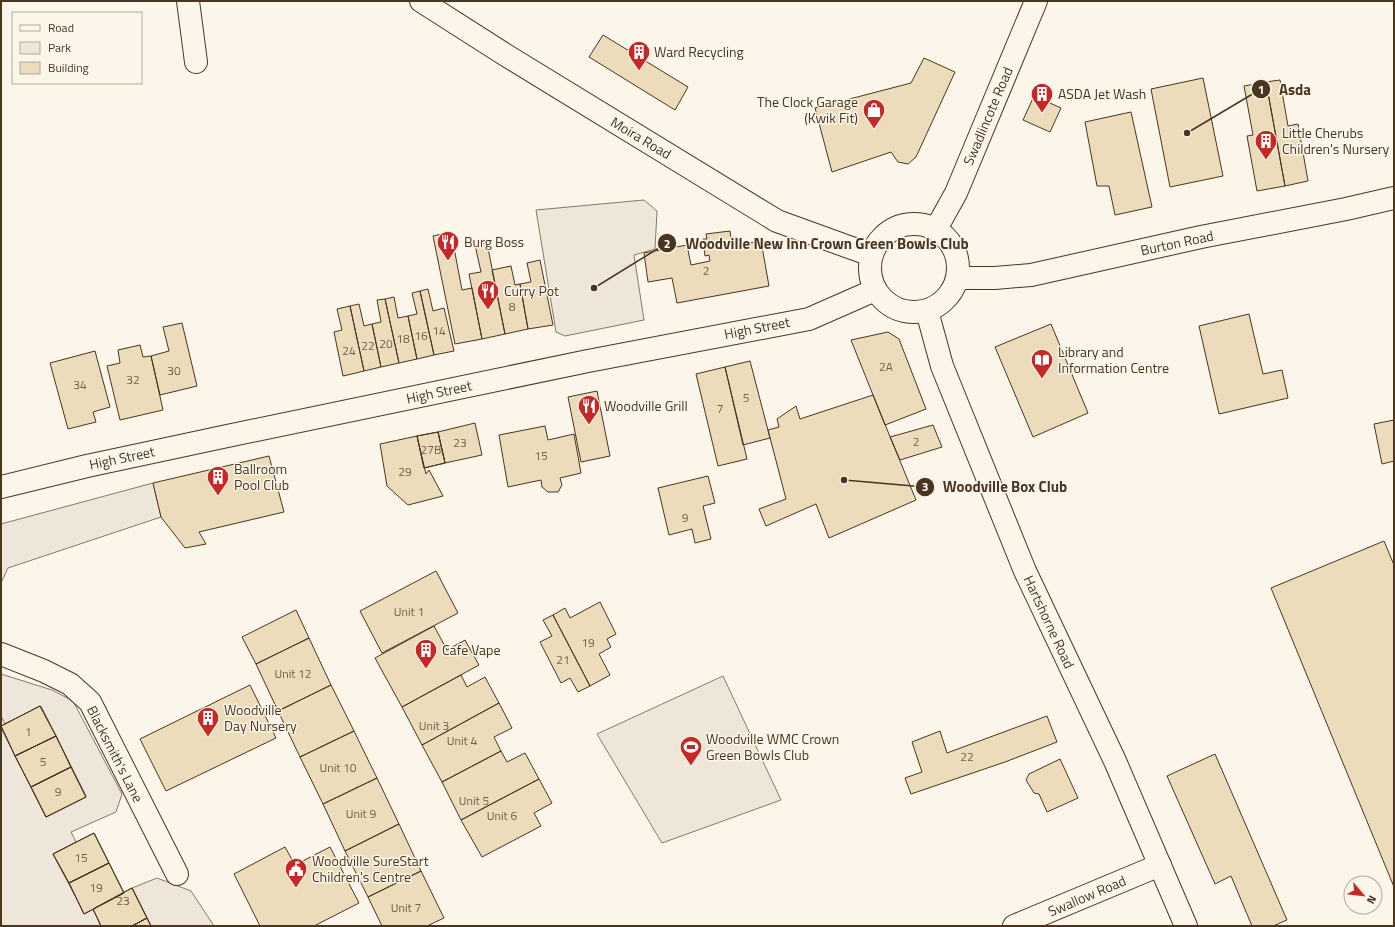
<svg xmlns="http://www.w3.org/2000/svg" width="1395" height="927" viewBox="0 0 1395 927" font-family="'Titillium Web',sans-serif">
  <rect width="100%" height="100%" fill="#fbf6e9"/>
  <path fill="#ede6d9" stroke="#887966" d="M644,200L657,211L655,249L634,255L644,320L565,336L556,332L536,210Z
    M153,483L161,517L8,568L1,583V524Z
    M1,674L52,690L73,701L122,794L116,812L71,832L76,842L53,854L84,913L93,909L101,926H1V728L46,817L86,796L41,706L5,724L1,716Z
    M723,676L781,800L662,843L597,734Z
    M157,878L191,891L214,926H151L132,888Z"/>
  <path fill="#ecdcbc" stroke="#4a3520" d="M603,35L688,87L675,110L589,57Z
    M924,58L955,72L916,157L908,164L898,162L891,152L832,172L815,108L911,83Z
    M1203,78L1223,176L1170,187L1151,89Z
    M1280,80L1288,126L1298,124L1308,181L1285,186L1266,82Z
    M1266,82L1285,186L1257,191L1247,136L1253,135L1244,86Z
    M1034,96L1061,108L1050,132L1023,120Z
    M1131,112L1152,207L1115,215L1109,186H1097L1085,122Z
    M730,231L732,246L761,241L769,286L677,303L672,278L648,282L644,253L687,245L691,265L710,261L709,255L705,256L703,239H707L706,234Z
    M451,232L462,290L472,288L482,339L455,344L433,236Z
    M487,243L505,334L482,339L469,274L481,272L475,245Z
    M540,260L553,325L528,329L520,284L531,282L527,263Z
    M511,266L515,285L520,284L528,329L505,334L492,270Z
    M428,289L433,311L444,308L454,351L434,355L420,291Z
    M420,291L434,355L417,359L408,316L417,314L412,293Z
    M394,297L398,318L408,316L417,359L399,363L385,299Z
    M385,299L399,363L381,367L372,324L381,322L377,300Z
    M359,304L364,326L372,324L381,367L364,371L350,306Z
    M350,306L364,371L343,376L334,332L342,330L337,309Z
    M1249,314L1263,374L1282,370L1288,398L1219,414L1199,326Z
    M182,323L197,386L160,395L151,356L169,351L163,327Z
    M1051,324L1088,413L1033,437L995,347Z
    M888,332L899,339L926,409L885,425L851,340Z
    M140,345L143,357L151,356L163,410L120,420L107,366L120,363L118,350Z
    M95,351L110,407L93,412L96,422L68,429L50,363Z
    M750,361L770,438L743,445L725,367Z
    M725,367L747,459L718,466L696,374Z
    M597,391L610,456L581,462L568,397Z
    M873,395L916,500L829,538L816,504L766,526L759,509L786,499L768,430L779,427L777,419L796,406L800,419Z
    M1394,420V461L1382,464L1374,424Z
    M475,423L482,455L445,463L438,432Z
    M933,425L942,447L900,460L890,437Z
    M545,426L548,440L574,434L581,473L560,478L562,485L558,492H548L542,487L541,480L508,487L499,435Z
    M438,432L445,463L424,468L417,436Z
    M438,432L445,463L424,468L417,436Z
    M417,436L426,474L429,470L443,496L408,505L387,486L380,444Z
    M269,456L284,512L199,532L206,544L185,548L161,517L153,483Z
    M708,476L715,503L703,506L711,539L695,543L692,529L669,535L658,488Z
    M1384,541L1394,565V887L1271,588Z
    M436,571L458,613L382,653L360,611Z
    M600,602L616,634L607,639L611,647L599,654L610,675L590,686L553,615L565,608L570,618Z
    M296,610L309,638L256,664L242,637Z
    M553,615L590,686L578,692L570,678L561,683L540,642L552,636L543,620Z
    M434,626L447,650L465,640L479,665L402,707L375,658Z
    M309,638L331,685L278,711L256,664Z
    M461,675L467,687L485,677L499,703L422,745L402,707Z
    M250,685L276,738L166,791L140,739Z
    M331,685L354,731L300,757L278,711Z
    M499,703L512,728L494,737L501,751L442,782L422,745Z
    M40,706L56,736L15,756L1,726Z
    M40,706L56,736L15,756L1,726Z
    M1047,716L1057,742L1005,762L911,794L905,778L922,772L912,742L940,731L947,753Z
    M354,731L377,778L323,804L300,757Z
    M56,736L71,767L31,787L15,756Z
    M56,736L71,767L31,787L15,756Z
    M501,751L507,762L525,753L539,779L461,820L442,782Z
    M1215,754L1287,920L1273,926H1252L1231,876L1215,884L1167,776Z
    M1060,759L1078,798L1047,812L1039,794L1034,793L1026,780L1029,774Z
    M71,767L86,797L46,817L31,787Z
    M71,767L86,797L46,817L31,787Z
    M377,778L399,824L345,851L323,804Z
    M539,779L552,803L534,813L541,826L482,857L461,820Z
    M399,824L421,871L368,897L345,851Z
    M94,833L109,863L69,883L53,854Z
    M94,833L109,863L69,883L53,854Z
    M285,847L295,865L330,847L359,903L314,926H260L234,874Z
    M109,863L124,893L84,914L69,883Z
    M109,863L124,893L84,914L69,883Z
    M421,871L444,918L427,926H382L368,897Z
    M132,888L147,918L132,926H101L93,909Z
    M132,888L147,918L132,926H101L93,909Z
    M147,918L151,926H132Z
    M147,918L151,926H132Z"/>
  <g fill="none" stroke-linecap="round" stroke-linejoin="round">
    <g stroke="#4a3520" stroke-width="24">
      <path id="street" d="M188,1L196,62
        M1,654L44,671L70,684L90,702L177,874
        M1014,926L1160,865"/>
    </g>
    <g stroke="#4a3520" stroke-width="24">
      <path id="secondary" d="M421,1L504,54L777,221L871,255"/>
    </g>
    <g stroke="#4a3520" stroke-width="24">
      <path id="primary" d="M936,229L956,193L1036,1
        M927,311L942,366L1025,571L1115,761L1186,926"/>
    </g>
    <g stroke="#4a3520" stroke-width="24">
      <path id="highway" d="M870 268a44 44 0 1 1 88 0a44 44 0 1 1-88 0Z
        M958,278H995L1031,275L1201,237L1346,209L1394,198
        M1,487L87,466L232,435L588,361L809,319L875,290"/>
    </g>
    <use href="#street" stroke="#fbf6e9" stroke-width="22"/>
    <use href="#secondary" stroke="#fbf6e9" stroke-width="22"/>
    <use href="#primary" stroke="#fbf6e9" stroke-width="22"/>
    <use href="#highway" stroke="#fbf6e9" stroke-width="22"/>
  </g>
  <defs>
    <g id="building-pin" transform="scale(1.15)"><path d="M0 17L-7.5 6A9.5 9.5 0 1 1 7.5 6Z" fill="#c62828" stroke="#fbf6e9"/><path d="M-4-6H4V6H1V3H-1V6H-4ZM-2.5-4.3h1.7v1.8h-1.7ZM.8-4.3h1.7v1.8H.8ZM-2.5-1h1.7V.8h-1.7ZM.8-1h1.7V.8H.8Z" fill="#fff"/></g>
    <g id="shop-pin" transform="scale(1.15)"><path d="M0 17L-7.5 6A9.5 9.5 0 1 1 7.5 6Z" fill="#c62828" stroke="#fbf6e9"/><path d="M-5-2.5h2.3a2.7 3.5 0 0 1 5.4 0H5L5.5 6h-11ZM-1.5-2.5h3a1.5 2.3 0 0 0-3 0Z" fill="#fff"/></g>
    <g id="restaurant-pin" transform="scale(1.15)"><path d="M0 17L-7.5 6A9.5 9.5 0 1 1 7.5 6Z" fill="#c62828" stroke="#fbf6e9"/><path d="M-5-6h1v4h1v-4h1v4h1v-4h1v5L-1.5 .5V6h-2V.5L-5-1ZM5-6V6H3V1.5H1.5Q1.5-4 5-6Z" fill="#fff"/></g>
    <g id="library-pin" transform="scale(1.15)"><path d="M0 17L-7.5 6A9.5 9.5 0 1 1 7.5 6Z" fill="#c62828" stroke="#fbf6e9"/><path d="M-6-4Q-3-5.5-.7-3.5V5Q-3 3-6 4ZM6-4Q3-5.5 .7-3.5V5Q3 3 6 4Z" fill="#fff"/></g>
    <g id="stadium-pin" transform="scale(1.15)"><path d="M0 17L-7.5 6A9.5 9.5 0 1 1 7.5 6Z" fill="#c62828" stroke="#fbf6e9"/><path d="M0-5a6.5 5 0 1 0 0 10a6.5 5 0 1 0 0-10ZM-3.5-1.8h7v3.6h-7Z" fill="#fff"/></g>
    <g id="civic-pin" transform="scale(1.15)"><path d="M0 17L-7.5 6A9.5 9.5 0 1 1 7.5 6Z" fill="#c62828" stroke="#fbf6e9"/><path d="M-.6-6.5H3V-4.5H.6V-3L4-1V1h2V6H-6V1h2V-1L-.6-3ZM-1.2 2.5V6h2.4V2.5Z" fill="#fff"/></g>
  </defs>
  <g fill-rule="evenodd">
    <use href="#building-pin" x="639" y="52"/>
    <use href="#building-pin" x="1042" y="94"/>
    <use href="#shop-pin" x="874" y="110"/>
    <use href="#building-pin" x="1266" y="141"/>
    <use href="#restaurant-pin" x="448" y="242"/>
    <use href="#restaurant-pin" x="488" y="291"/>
    <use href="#library-pin" x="1042" y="360"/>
    <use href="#restaurant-pin" x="589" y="406"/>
    <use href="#building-pin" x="218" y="477"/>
    <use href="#building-pin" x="426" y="650"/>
    <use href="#building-pin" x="208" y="718"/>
    <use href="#stadium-pin" x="691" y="747"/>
    <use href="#civic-pin" x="296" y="869"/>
  </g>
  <g text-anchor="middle" stroke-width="3" stroke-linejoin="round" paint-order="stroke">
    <g font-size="12" fill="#725f47">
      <text x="706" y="275">2</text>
      <text x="512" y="311">8</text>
      <text x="439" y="335">14</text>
      <text x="421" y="340">16</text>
      <text x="403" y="343">18</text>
      <text x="386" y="348">20</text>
      <text x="368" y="350">22</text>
      <text x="349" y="355">24</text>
      <text x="886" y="371">2A</text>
      <text x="174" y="375">30</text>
      <text x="133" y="384">32</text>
      <text x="80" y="389">34</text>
      <text x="746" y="402">5</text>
      <text x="720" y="413">7</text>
      <text x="916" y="446">2</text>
      <text x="460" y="447">23</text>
      <text x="431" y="454">27B</text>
      <text x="541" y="460">15</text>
      <text x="405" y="476">29</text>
      <text x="685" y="522">9</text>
      <text x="409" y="616">Unit 1</text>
      <text x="588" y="647">19</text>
      <text x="563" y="664">21</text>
      <text x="293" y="678">Unit 12</text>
      <text x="434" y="730">Unit 3</text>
      <text x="28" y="736">1</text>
      <text x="462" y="745">Unit 4</text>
      <text x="967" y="761">22</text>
      <text x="43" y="766">5</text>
      <text x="338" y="772">Unit 10</text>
      <text x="58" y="796">9</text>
      <text x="474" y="805">Unit 5</text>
      <text x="361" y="818">Unit 9</text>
      <text x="502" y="820">Unit 6</text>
      <text x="81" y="862">15</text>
      <text x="96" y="892">19</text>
      <text x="123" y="905">23</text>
      <text x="406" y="912">Unit 7</text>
    </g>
    <g font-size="14" fill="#4a3520" stroke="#fbf6e9" text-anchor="start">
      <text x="654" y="57">Ward Recycling</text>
      <text x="1058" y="99">ASDA Jet Wash</text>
      <text x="858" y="107" text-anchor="end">The Clock Garage<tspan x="858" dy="16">(Kwik Fit)</tspan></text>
      <text x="1282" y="138">Little Cherubs<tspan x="1282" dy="16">Children's Nursery</tspan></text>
      <text x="464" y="247">Burg Boss</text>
      <text x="504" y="296">Curry Pot</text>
      <text x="1058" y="357">Library and<tspan x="1058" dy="16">Information Centre</tspan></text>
      <text x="604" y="411">Woodville Grill</text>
      <text x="234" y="474">Ballroom<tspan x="234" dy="16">Pool Club</tspan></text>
      <text x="442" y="655">Cafe Vape</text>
      <text x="224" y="715">Woodville<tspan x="224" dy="16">Day Nursery</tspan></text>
      <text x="706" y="744">Woodville WMC Crown<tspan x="706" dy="16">Green Bowls Club</tspan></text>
      <text x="312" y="866">Woodville SureStart<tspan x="312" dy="16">Children's Centre</tspan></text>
    </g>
    <g font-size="14" fill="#4a3520" stroke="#fbf6e9">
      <text transform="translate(988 116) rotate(-67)" y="5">Swadlincote Road</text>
      <text transform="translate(641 138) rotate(31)" y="5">Moira Road</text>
      <text transform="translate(1177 243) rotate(-12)" y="5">Burton Road</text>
      <text transform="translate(757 328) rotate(-11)" y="5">High Street</text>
      <text transform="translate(439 392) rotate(-12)" y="5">High Street</text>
      <text transform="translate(122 458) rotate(-12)" y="5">High Street</text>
      <text transform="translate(1049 622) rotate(65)" y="5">Hartshorne Road</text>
      <text transform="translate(115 754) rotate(63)" y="5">Blacksmith's Lane</text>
      <text transform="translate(1087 896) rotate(-23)" y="5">Swallow Road</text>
    </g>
  </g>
  <path fill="none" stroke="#4a3520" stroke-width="1.5" d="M1187 133L1261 89M594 288L667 243M844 480L925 487"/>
  <g fill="#4a3520" stroke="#fbf6e9" stroke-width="1.5">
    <circle cx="1187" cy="133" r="4"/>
    <circle cx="594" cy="288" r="4"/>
    <circle cx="844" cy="480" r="4"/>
    <circle cx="1261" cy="89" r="10"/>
    <circle cx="667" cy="243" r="10"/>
    <circle cx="925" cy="487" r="10"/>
  </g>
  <g font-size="12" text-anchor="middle" font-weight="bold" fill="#fff">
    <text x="1261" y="94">1</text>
    <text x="667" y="248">2</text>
    <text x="925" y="491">3</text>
  </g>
  <g font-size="15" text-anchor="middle" font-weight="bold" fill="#4a3520" stroke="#fbf6e9" stroke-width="3" stroke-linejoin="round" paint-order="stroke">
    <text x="1295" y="95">Asda</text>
    <text x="827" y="249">Woodville New Inn Crown Green Bowls Club</text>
    <text x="1005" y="492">Woodville Box Club</text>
  </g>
  <rect width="1395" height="927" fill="none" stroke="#4a3520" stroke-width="4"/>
  <rect x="12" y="12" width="130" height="72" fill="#fbf6e9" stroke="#b4a999"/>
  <rect x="20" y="25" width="20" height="6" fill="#fbf6e9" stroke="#b4a999"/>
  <text x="48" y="32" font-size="12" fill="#4a3520">Road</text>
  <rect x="20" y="42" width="20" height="12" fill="#ede6d9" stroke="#b4a999"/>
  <text x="48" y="52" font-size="12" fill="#4a3520">Park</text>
  <rect x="20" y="62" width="20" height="12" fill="#ecdcbc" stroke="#b4a999"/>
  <text x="48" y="72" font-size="12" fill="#4a3520">Building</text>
  <g transform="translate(1363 895) rotate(118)"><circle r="19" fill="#fbf6e9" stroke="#b4a999"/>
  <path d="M0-3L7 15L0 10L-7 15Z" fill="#c62828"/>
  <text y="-6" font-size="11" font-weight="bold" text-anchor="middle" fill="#4a3520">N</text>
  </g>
</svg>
